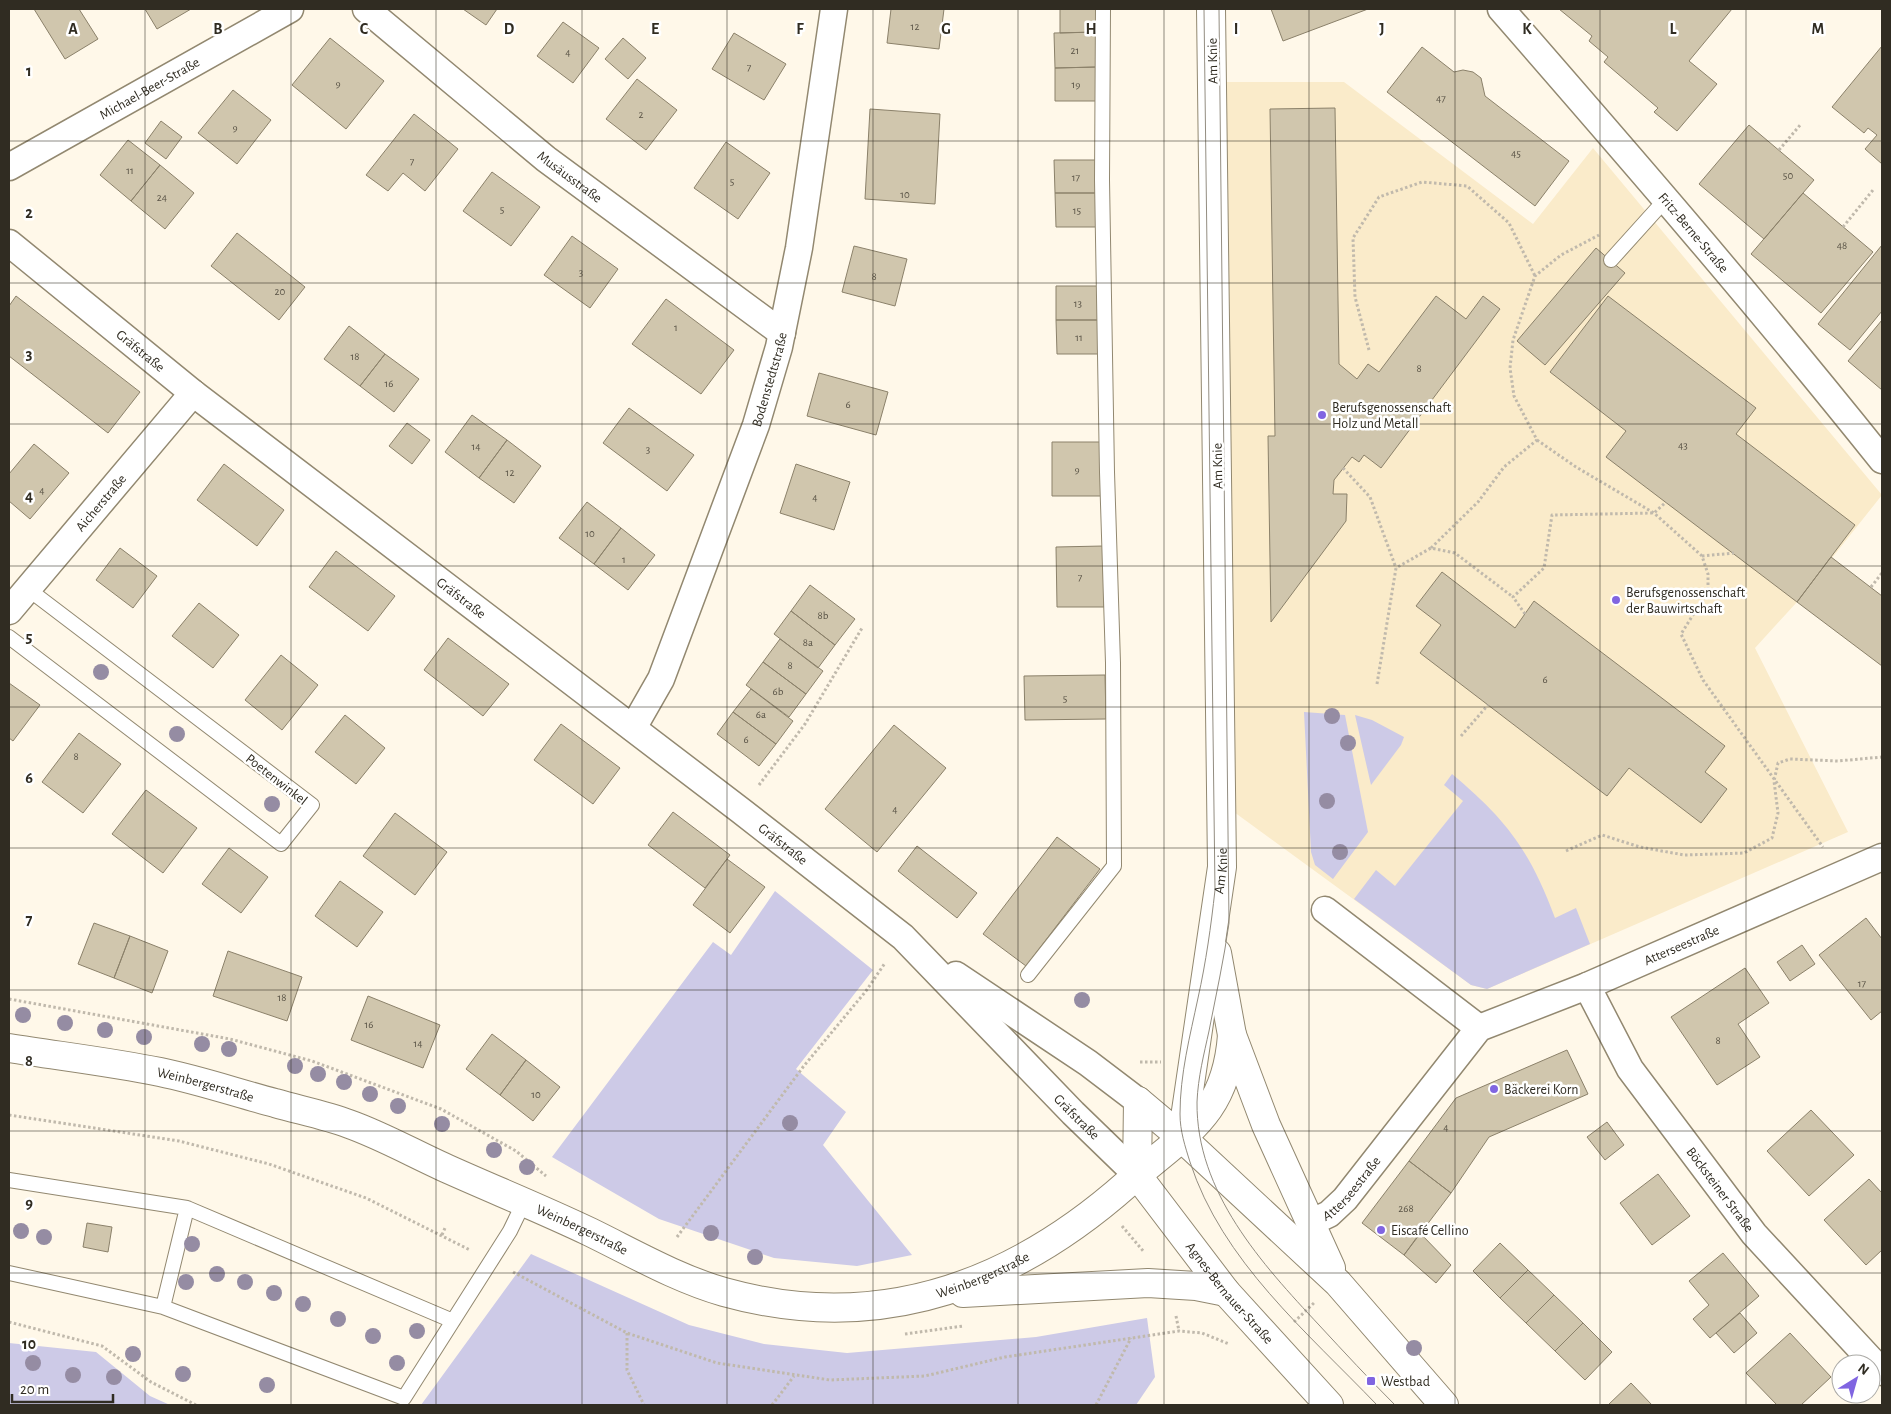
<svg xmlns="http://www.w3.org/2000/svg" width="1891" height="1414" viewBox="0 0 1891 1414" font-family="'Alegreya Sans',sans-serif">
  <rect width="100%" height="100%" fill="#fff8e9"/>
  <path fill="#faebca" d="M1225,82H1344L1533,224L1593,148L1882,495L1797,602L1755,648L1848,832L1487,989L1471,985L1234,812Z"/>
  <path fill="#cdcae7" d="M1304,712L1345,715L1368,832L1333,879L1315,865L1311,852Z
    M1355,715L1372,720L1404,737L1401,745L1371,785Z
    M1452,774C1507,820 1530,851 1555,918L1576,908L1590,944L1487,989L1471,985L1354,899L1376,870L1395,886L1463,801L1444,785Z
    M775,891L873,970L796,1069L846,1112L823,1145L912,1255L857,1266L774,1258L659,1219L552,1157L713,942L731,955Z
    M531,1254L689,1325L764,1344L847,1353L1036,1337L1147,1318L1155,1377L1136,1405H421Z
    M9,1343L96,1352L150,1396L170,1405H9Z"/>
  <path fill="#d0c6ad" stroke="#8b816a" d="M34,9H79L98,39L65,59Z
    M145,9H191L157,29Z
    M463,9H497L486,25Z
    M891,9H944L939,49L887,43Z
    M1060,9H1096V32L1060,33Z
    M1271,9H1368L1283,41Z
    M1559,9H1732L1689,61L1717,84L1677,131L1654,112L1658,108L1604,62L1608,57L1589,41L1592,36Z
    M563,22L599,48L573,83L537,56Z
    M1096,32L1097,67L1055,68L1054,33Z
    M734,33L786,64L764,100L712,69Z
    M330,38L384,81L346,129L292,85Z
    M623,38L646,58L628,79L605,59Z
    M1882,46V164L1865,149L1877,135L1868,128L1864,133L1832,107Z
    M1422,47L1454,72L1463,70L1473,72L1481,78L1485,96L1569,161L1535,206L1387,92Z
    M1097,67V101H1055V68Z
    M637,79L677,110L646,150L606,119Z
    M233,90L271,120L237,164L198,133Z
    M1335,108L1339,364L1357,379L1368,364L1379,372L1436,296L1466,319L1483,296L1500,309L1381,468L1364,455L1359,462L1352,457L1334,480L1333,494H1347L1346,521L1271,622L1268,436H1275L1270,109Z
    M870,109L940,114L935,204L865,199Z
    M414,114L458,149L425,191L403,173L388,191L366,175Z
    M161,121L182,137L166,159L145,143Z
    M1749,125L1814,180L1764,239L1699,184Z
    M128,140L160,165L131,201L100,175Z
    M726,142L770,173L738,219L694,188Z
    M1054,160H1098V193H1055Z
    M160,165L194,193L165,229L131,201Z
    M492,172L540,207L511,246L463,211Z
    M1055,193H1098L1099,227H1056Z
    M1803,193L1873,252L1821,313L1751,254Z
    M237,233L305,287L279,320L211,266Z
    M572,236L618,269L590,308L544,275Z
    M1882,245V311L1850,350L1818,324Z
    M854,246L907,259L895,306L842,292Z
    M1596,248L1625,273L1545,365L1517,341Z
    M1056,286H1100V320H1056Z
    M16,296L140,392L108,433L9,356V306Z
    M1608,296L1756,408L1736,434L1855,525L1797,602L1606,457L1626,431L1550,372Z
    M666,299L734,350L701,394L632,344Z
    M1056,320H1100V354H1057Z
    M1882,320V390L1848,361Z
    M349,326L385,354L360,386L324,359Z
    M385,354L419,379L394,412L360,386Z
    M819,373L888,392L876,435L807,416Z
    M629,408L694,455L667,491L603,443Z
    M472,415L507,440L479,478L445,452Z
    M407,423L430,440L412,464L389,446Z
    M507,440L541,466L514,503L479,478Z
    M1052,442H1102V496H1052Z
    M34,444L69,473L30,519L9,501V474Z
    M224,464L284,510L257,546L197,500Z
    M796,464L850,482L834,530L780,513Z
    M587,502L621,528L594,564L559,538Z
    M621,528L655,555L628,590L594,564Z
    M1103,546L1104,607H1057L1056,547Z
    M120,548L157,576L133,608L96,580Z
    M336,551L395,596L368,631L309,587Z
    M1831,557L1882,596V666L1797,602Z
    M1442,572L1515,628L1534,601L1725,746L1705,772L1727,789L1701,823L1629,768L1607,796L1420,653L1441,625L1416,606Z
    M810,585L855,619L835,645L791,611Z
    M199,603L239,635L213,668L172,636Z
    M791,611L835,645L818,668L774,634Z
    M448,638L509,684L483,716L424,670Z
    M780,639L823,671L806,694L763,662Z
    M281,655L318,685L282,730L245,700Z
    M763,662L806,694L789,717L746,685Z
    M1105,675L1106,719L1025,720L1024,676Z
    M9,683L40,705L13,741L9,738Z
    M751,689L793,721L776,744L733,712Z
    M733,712L776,744L759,766L717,734Z
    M345,715L385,748L356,784L315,752Z
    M561,724L620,768L593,804L534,760Z
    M894,725L946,768L877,852L825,809Z
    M79,733L121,764L83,813L42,782Z
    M146,790L197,828L163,873L112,834Z
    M673,812L730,855L705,888L648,845Z
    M395,813L447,852L415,895L363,856Z
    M1057,837L1100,869L1026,966L983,934Z
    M917,846L977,893L957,918L898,871Z
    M229,848L268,877L241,913L202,884Z
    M727,859L765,887L730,933L693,905Z
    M340,881L383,912L357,947L315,916Z
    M1866,918L1882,939V1011L1871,1020L1819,955Z
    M94,923L130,936L114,978L78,964Z
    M130,936L168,951L152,993L114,978Z
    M1802,945L1815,964L1790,981L1777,962Z
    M228,951L302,977L287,1021L213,996Z
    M1745,968L1769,1003L1738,1024L1760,1057L1717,1085L1671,1017Z
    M368,996L440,1025L423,1068L351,1040Z
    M492,1034L526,1060L500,1095L466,1069Z
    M1567,1050L1588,1094L1489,1137L1451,1193L1409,1161L1456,1098Z
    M526,1060L560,1087L533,1121L500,1095Z
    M1811,1110L1854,1155L1809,1196L1767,1151Z
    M1607,1122L1624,1145L1605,1160L1587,1137Z
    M1409,1161L1451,1193L1404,1255L1362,1223Z
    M1658,1174L1690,1216L1652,1245L1620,1203Z
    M1869,1179L1882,1193V1250L1866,1265L1824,1220Z
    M87,1223L112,1227L108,1252L83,1247Z
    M1420,1233L1451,1265L1436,1283L1404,1255Z
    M1500,1243L1528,1270L1500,1298L1473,1271Z
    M1723,1253L1759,1296L1710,1338L1693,1319L1709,1305L1689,1281Z
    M1528,1270L1554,1295L1526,1323L1500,1298Z
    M1554,1295L1583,1323L1555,1351L1526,1323Z
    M1740,1313L1757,1333L1734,1353L1716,1333Z
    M1583,1323L1612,1352L1585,1380L1555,1351Z
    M1790,1333L1831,1377L1801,1405H1777L1746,1373Z
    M1631,1383L1652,1405H1608Z"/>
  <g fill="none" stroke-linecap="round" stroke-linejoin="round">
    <g stroke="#928870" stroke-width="16">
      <path id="lane" d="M1611,260L1666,199
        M9,637L281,844L312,805L28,589
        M1028,975L1114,866L1113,663L1107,472L1102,180L1103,9
        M9,1180L187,1208L163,1307
        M187,1208L453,1321
        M9,1273L163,1307L404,1398L510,1231L524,1202"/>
    </g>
    <g stroke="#928870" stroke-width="29">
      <g id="street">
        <path id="s1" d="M366,9L546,159L782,333"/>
        <path id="s2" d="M1501,9C1630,157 1759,306 1882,460"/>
        <path id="s3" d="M9,167L290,9"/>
        <path id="s4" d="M9,243L193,393L740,810L903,937L1073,1113L1137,1175"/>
        <path id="s5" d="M9,611L193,393"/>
        <path id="s6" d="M633,728L661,679L756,425L779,347L799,248L834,9"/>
        <path d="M1325,910L1479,1028"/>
        <path d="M956,975L1088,1063L1138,1101"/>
        <path id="s7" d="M1587,986L1630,1069L1754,1234L1882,1372"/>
        <path id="s8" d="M1310,1223L1329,1214L1345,1199L1479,1028L1587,986L1882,857"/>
      </g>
    </g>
    <g stroke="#928870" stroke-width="30">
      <g id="secondary">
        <path d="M1217,953L1232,1035L1266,1125L1331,1268"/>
        <path id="s9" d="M9,1048C59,1056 110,1062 160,1072C199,1080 237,1093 275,1103C299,1110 325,1115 349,1124C383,1136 416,1155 450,1170C497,1191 544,1210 590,1232C633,1253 678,1279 724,1292C878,1335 1012,1286 1128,1183C1184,1133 1226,1117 1232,1035"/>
        <path d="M1138,1101L1182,1138L1338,1283L1444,1405"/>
        <path id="s10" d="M1182,1138L1222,867L1211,9"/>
        <path id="s11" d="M1137,1175L1226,1292L1329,1405"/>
        <path d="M1137,1175L1138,1101"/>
        <path d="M963,1293L1148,1283L1196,1286L1226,1292"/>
      </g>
    </g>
    <path stroke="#c0b9ac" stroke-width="3" stroke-dasharray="2.5 2.5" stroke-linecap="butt" d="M1779,150L1801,124
      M1843,227L1873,190
      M1369,350L1355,297L1353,238L1379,197L1422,182L1467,186L1509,223L1535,276
      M1537,440L1576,467L1654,513L1702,556L1708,574V591L1681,634L1703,680L1823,847
      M1343,468L1370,497L1396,568
      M1431,548L1478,502L1504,467L1537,440L1514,396L1510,368L1513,340L1535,276L1561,255L1599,235
      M1702,556L1734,553
      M1871,587L1882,573
      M1525,614L1513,597L1544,568L1552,515L1654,513L1666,502
      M1377,684L1396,568L1431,548L1455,553L1513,597
      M1461,736L1488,705
      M759,785L805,724L862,628
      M1566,851L1602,835L1640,847L1684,855L1744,853L1772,838L1778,813L1774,781L1778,763L1790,759L1838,761L1882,757
      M9,999L230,1039L312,1061L441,1109L516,1151L546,1176
      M1140,1062H1161
      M9,1115L179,1141L269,1164L366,1198L470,1250
      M1122,1226L1144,1252
      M442,1235L445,1228
      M677,1237L803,1067L866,991L885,963
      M513,1272L627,1333L717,1363L830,1380L925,1376L1005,1357L1179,1331L1202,1333L1229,1344
      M1176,1316L1179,1331
      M9,1322L102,1346L151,1382L196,1405
      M1294,1322L1315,1302
      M627,1333V1370L644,1405
      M905,1334L963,1326
      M772,1405L794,1376
      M1096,1405L1131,1338"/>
    <use href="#lane" stroke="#fff" stroke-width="14"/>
    <use href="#street" stroke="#fff" stroke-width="26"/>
    <use href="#secondary" stroke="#fff" stroke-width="28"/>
    <path stroke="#938d81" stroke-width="1" d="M1204,9L1215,890C1211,926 1206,962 1198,998C1190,1036 1180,1074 1180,1114C1180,1131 1185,1146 1190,1162C1222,1261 1307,1332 1377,1405
      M1219,9L1229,923C1224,959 1216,995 1209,1031C1204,1054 1198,1077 1197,1102C1196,1192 1262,1264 1319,1325C1344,1352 1369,1379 1395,1405"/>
  </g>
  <g fill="#958ca3">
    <circle cx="101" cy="672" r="8"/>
    <circle cx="1332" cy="716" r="8"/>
    <circle cx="177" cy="734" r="8"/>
    <circle cx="1348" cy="743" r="8"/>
    <circle cx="1327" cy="801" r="8"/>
    <circle cx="272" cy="804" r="8"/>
    <circle cx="1340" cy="852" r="8"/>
    <circle cx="1082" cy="1000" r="8"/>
    <circle cx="23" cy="1015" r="8"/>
    <circle cx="65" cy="1023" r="8"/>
    <circle cx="105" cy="1030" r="8"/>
    <circle cx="144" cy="1037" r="8"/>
    <circle cx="202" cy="1044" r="8"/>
    <circle cx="229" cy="1049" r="8"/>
    <circle cx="295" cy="1066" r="8"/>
    <circle cx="318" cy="1074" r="8"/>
    <circle cx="344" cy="1082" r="8"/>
    <circle cx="370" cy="1094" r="8"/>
    <circle cx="398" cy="1106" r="8"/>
    <circle cx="790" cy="1123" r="8"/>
    <circle cx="442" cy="1124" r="8"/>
    <circle cx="494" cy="1150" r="8"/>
    <circle cx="527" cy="1167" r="8"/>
    <circle cx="21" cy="1231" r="8"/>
    <circle cx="711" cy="1233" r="8"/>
    <circle cx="44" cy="1237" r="8"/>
    <circle cx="192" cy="1244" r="8"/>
    <circle cx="755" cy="1257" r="8"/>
    <circle cx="217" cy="1274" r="8"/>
    <circle cx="186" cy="1282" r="8"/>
    <circle cx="245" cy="1282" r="8"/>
    <circle cx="274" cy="1293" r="8"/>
    <circle cx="303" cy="1304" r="8"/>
    <circle cx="338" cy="1319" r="8"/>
    <circle cx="417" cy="1331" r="8"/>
    <circle cx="373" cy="1336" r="8"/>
    <circle cx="1414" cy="1348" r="8"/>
    <circle cx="133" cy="1354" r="8"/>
    <circle cx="33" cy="1363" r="8"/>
    <circle cx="397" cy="1363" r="8"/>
    <circle cx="183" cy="1374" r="8"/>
    <circle cx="73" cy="1375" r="8"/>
    <circle cx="114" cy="1377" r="8"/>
    <circle cx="267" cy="1385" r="8"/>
  </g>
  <path fill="none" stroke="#302c22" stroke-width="1" stroke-opacity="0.55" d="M145,9V1405M291,9V1405M436,9V1405M582,9V1405M727,9V1405M873,9V1405M1018,9V1405M1164,9V1405M1309,9V1405M1455,9V1405M1600,9V1405M1746,9V1405M9,141H1882M9,283H1882M9,424H1882M9,566H1882M9,707H1882M9,848H1882M9,990H1882M9,1131H1882M9,1273H1882"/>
  <g fill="#8065e1" stroke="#fff" stroke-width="2">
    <circle cx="1322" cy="415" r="5"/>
    <circle cx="1616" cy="600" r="5"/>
    <circle cx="1494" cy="1089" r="5"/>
    <circle cx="1381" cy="1230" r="5"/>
    <rect x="1366" y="1376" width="10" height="10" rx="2.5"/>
  </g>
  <g text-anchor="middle" stroke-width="5" stroke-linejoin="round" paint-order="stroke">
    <g font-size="11" fill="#585245">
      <text x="915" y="30">12</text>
      <text x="1075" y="54">21</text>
      <text x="568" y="56">4</text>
      <text x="749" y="71">7</text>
      <text x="338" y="87">9</text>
      <text x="1076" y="88">19</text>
      <text x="1441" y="102">47</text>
      <text x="641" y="118">2</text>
      <text x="235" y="131">9</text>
      <text x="1516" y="157">45</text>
      <text x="412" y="165">7</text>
      <text x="130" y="174">11</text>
      <text x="1788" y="179">50</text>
      <text x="1076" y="181">17</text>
      <text x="732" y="185">5</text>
      <text x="905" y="198">10</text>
      <text x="162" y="201">24</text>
      <text x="502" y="213">5</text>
      <text x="1077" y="214">15</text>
      <text x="1842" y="249">48</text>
      <text x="581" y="276">3</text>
      <text x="874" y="280">8</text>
      <text x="280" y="295">20</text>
      <text x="1078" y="307">13</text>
      <text x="676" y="331">1</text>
      <text x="1079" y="341">11</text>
      <text x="355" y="360">18</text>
      <text x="1419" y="372">8</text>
      <text x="389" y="387">16</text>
      <text x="848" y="408">6</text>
      <text x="1683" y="449">43</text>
      <text x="476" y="450">14</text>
      <text x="648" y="453">3</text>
      <text x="1077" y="473">9</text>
      <text x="510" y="476">12</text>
      <text x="42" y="494">4</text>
      <text x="815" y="501">4</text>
      <text x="590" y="537">10</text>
      <text x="624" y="563">1</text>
      <text x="1080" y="581">7</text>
      <text x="823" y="619">8b</text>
      <text x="808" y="646">8a</text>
      <text x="790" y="669">8</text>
      <text x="1545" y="683">6</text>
      <text x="778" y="695">6b</text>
      <text x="1065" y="702">5</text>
      <text x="761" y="718">6a</text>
      <text x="746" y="743">6</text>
      <text x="76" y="760">8</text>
      <text x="895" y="813">4</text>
      <text x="1862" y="987">17</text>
      <text x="282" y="1001">18</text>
      <text x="369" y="1028">16</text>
      <text x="1718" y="1044">8</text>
      <text x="418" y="1047">14</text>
      <text x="536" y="1098">10</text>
      <text x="1446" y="1131">4</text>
      <text x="1406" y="1212">268</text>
    </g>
    <g font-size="14" fill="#302c22" stroke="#fff">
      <text transform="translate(1212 61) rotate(-91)" y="5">Am Knie</text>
      <text dy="5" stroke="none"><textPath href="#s3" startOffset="161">Michael-Beer-Straße</textPath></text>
      <text dy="5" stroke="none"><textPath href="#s1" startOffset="264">Musäusstraße</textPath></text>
      <text dy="5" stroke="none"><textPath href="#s2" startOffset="295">Fritz-Berne-Straße</textPath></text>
      <text dy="5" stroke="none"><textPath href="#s4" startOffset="170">Gräfstraße</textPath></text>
      <text dy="5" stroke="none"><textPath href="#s6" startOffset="375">Bodenstedtstraße</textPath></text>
      <text transform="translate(1217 466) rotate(-91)" y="5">Am Knie</text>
      <text dy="5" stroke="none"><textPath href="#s5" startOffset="142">Aicherstraße</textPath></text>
      <text dy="5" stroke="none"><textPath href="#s4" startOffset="575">Gräfstraße</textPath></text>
      <text transform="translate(277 779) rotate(38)" y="5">Poetenwinkel</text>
      <text dy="5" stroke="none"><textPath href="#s4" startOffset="980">Gräfstraße</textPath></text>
      <text dy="5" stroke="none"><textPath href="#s10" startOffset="270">Am Knie</textPath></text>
      <text dy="5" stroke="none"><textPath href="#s8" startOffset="479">Atterseestraße</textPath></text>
      <text dy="5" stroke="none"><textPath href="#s9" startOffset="200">Weinbergerstraße</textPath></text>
      <text dy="5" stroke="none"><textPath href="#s4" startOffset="1382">Gräfstraße</textPath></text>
      <text dy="5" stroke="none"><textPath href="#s8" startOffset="55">Atterseestraße</textPath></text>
      <text dy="5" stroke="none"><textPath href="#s7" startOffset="244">Böcksteiner Straße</textPath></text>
      <text dy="5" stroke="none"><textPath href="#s9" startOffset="605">Weinbergerstraße</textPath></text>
      <text dy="5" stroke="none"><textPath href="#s9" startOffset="1025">Weinbergerstraße</textPath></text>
      <text dy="5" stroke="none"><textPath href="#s11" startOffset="150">Agnes-Bernauer-Straße</textPath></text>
    </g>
    <g font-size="14" fill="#302c22" stroke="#fff" text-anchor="start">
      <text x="1332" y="412">Berufsgenossenschaft<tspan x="1332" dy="16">Holz und Metall</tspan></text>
      <text x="1626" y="597">Berufsgenossenschaft<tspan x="1626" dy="16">der Bauwirtschaft</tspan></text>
      <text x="1504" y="1094">Bäckerei Korn</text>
      <text x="1391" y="1235">Eiscafé Cellino</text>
      <text x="1381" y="1386">Westbad</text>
    </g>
  </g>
  <g font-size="16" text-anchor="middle" font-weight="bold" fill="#302c22" stroke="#fff" stroke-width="5" stroke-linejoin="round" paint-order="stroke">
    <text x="73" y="34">A</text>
    <text x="218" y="34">B</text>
    <text x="364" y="34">C</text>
    <text x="509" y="34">D</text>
    <text x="655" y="34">E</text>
    <text x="800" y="34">F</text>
    <text x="946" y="34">G</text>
    <text x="1091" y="34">H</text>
    <text x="1236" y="34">I</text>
    <text x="1382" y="34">J</text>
    <text x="1527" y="34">K</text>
    <text x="1673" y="34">L</text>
    <text x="1818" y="34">M</text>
    <text x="29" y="76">1</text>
    <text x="29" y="218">2</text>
    <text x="29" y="359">3</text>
    <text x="29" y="501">4</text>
    <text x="29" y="642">5</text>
    <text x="29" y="783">6</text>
    <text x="29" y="925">7</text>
    <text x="29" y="1066">8</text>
    <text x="29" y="1208">9</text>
    <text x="29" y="1349">10</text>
  </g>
  <rect width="1891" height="1414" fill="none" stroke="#302c22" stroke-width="20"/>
  <g transform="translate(1856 1379) rotate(37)"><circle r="24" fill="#ffffff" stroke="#acaba7"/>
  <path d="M0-4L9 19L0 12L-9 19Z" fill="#8065e1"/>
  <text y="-8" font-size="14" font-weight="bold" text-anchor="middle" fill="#302c22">N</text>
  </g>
  <path d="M12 1394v8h101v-8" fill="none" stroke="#302c22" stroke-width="2.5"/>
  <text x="20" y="1394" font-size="15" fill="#302c22" stroke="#ffffff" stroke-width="4" paint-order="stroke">20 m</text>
</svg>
